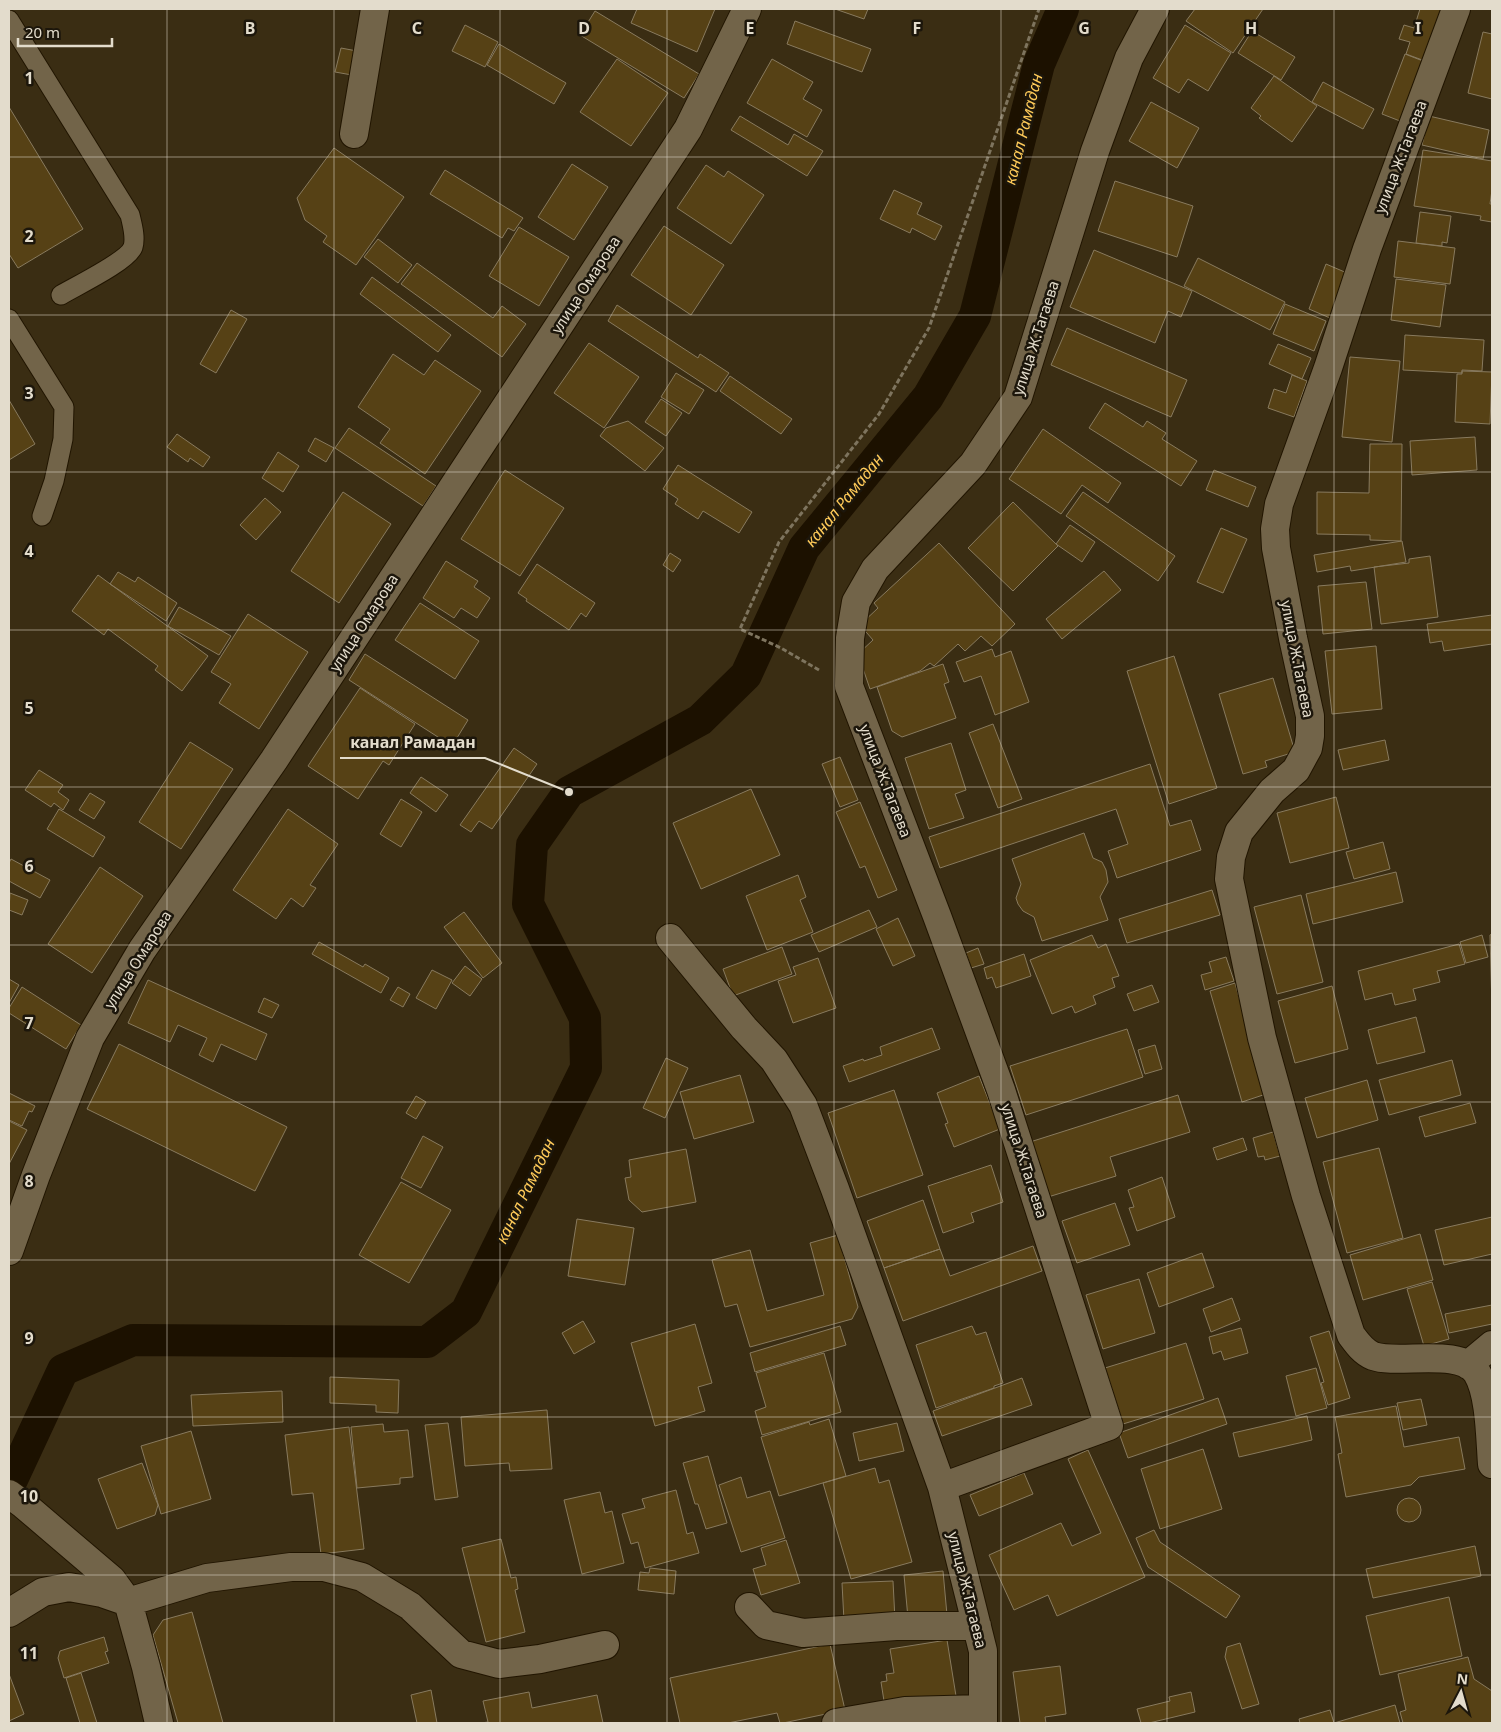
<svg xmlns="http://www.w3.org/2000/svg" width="1501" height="1732" viewBox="0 0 1501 1732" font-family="'Noto Sans',sans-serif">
  <rect width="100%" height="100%" fill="#3a2d13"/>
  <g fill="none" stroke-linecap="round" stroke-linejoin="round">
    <path stroke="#1c1100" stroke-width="32" d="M9,1486L63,1370L133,1340L427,1342L466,1312L586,1068L585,1018L528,904L532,845L569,792L700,720L746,675L804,548L928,397L975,316L1039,64L1063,9"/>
  </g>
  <path fill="#564115" stroke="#887a5e" d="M637,9H715L697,52L631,23Z
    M835,9H868L864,19Z
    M1195,9H1263L1233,53L1186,21Z
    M1420,9H1443L1425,61L1406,54L1410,42L1399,39L1404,25L1414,28Z
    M595,11L699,74L684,98L580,35Z
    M795,21L871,49L862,72L787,44Z
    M465,25L498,42L485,67L452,51Z
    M1185,25L1231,53L1208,91L1188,79L1179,93L1153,78Z
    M1252,31L1295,57L1281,80L1238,53Z
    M1483,32L1492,34V99L1468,93Z
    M499,44L566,83L554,104L487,65Z
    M341,48L357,51L352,75L335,72Z
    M1405,54L1423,61L1400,121L1382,114Z
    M617,59L668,93L631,146L580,112Z
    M772,59L813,82L803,99L822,110L807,137L747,103Z
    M1274,76L1317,106L1292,142L1259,118L1261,116L1251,108Z
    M1323,82L1374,109L1363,129L1312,102Z
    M1151,102L1199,128L1177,168L1129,141Z
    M9,107L83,229L18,268L9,254Z
    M740,116L788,145L794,134L823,151L807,176L731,130Z
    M1429,116L1489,130L1483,159L1422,145Z
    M334,148L404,197L356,265L323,242L327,236L305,220L297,198Z
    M1423,150L1492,161V190L1490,204H1492V222L1480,220L1481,216L1414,206Z
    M572,164L608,187L574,240L538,217Z
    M706,165L724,177L728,171L764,195L731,244L677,208Z
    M445,170L523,218L514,231L508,228L502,238L430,194Z
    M1115,181L1193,206L1177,257L1098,231Z
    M894,190L922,203L917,214L942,226L935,240L912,228L910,233L880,219Z
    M1420,212L1451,216L1447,243L1442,242V246L1416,243Z
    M664,226L724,265L691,315L631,275Z
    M519,227L569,257L539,306L489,276Z
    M378,239L412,265L398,283L364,257Z
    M1398,241L1455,248L1450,284L1394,277Z
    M1094,250L1192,291L1181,317L1168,311L1155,343L1070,307Z
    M1198,258L1285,302L1270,330L1184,286Z
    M417,263L493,318L502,306L526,324L502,357L401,284Z
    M1326,264L1347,273L1330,318L1309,309Z
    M372,277L451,335L438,352L360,294Z
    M1396,279L1446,285L1440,327L1391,320Z
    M1285,304L1326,321L1314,351L1273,334Z
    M617,305L698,358L700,354L729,373L716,392L608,321Z
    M231,310L247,319L216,373L200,364Z
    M1067,328L1187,380L1171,417L1051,365Z
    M1405,335L1484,340L1482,371L1462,370V373L1403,370Z
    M589,343L639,377L604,428L554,393Z
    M1278,344L1311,358L1302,379L1269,364Z
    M393,354L424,375L435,360L481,391L425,474L380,443L390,429L358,407Z
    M1350,357L1400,361L1392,442L1342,437Z
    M1462,371L1492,372L1490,424L1455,422L1457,374H1462Z
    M676,373L704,390L689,414L661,397Z
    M1292,375L1307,381L1294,417L1268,408L1274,389L1286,393Z
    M730,376L792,419L781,434L720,391Z
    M661,399L682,413L666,436L645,422Z
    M9,400L35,444L9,460Z
    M1105,403L1143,427L1147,421L1166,433L1162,439L1197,461L1181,486L1089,428Z
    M628,421L664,448L645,471L600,436L606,428Z
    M349,428L436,486L423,506L335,448Z
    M1043,429L1121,483L1108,503L1082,485L1061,514L1009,479Z
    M177,434L210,457L203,467L190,458L188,462L167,447Z
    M1475,437L1477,470L1412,475L1410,441Z
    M315,438L334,448L326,462L308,451Z
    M1370,444H1402L1401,541L1370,540V535L1317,534V492L1369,493Z
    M278,452L299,466L283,492L262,478Z
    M678,465L752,512L739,533L703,511L698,519L675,504L678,499L663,489Z
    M505,470L564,508L520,576L461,539Z
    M1214,470L1256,487L1248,507L1206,490Z
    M343,492L391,524L339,603L291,571Z
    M1083,492L1175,556L1158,581L1066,516Z
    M265,498L281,512L256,540L240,525Z
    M1013,502L1058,546L1013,591L968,548Z
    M1070,525L1095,542L1082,562L1056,544Z
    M1221,528L1247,539L1223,593L1197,582Z
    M1402,541L1406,562L1351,571L1350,566L1317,572L1314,555Z
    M939,543L1015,624L992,646L981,636L965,651L958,644L934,666L930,663L920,671L870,689L858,654L873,640L860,625L878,608L874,603Z
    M670,553L681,560L673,572L663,565Z
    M1430,556L1438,617L1381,624L1374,567L1409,563V559Z
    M446,561L478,581L474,587L490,598L477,618L461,608L454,618L423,598Z
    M537,564L595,603L586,617L581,613L569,630L526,601L527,599L518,593Z
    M1104,571L1121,590L1062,639L1046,619Z
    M118,572L135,582L138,577L177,603L166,621L110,584Z
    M98,575L208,656L182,691L155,670L158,666L108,629L104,635L72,611Z
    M1366,582L1372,629L1323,634L1318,586Z
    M420,603L479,641L455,679L395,640Z
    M179,607L231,636L219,655L168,626Z
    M248,614L308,652L259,729L219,703L231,684L211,672Z
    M1492,615V644L1444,651L1442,641L1430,643L1427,624Z
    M1376,646L1382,709L1332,714L1325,651Z
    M992,649L995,657L1011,651L1029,702L995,715L981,676L964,682L956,662Z
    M365,654L468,720L452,746L349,680Z
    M1174,656L1217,788L1169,804L1127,671Z
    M943,664L949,682L944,684L956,718L902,737L892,731L877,687Z
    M1273,678L1295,752L1265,761L1267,767L1243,774L1219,694Z
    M360,688L415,724L389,765L383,761L358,799L308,766Z
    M993,724L1022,799L998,808L969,733Z
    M1385,740L1389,760L1343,770L1338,750Z
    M190,742L233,769L181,849L139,822Z
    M951,743L966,790L955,794L964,818L929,829L905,758Z
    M514,748L537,764L492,829L479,821L471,832L460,825Z
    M840,757L858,800L840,807L822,764Z
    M1150,764L1170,826L1191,820L1201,850L1117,878L1108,851L1128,844L1116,809L940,868L929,837Z
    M39,770L63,785L58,792L69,800L63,810L54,803L51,807L25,790Z
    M421,777L448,795L436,812L410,793Z
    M751,789L780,855L701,889L673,823Z
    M90,793L105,802L94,819L79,810Z
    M1336,797L1349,848L1290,863L1277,813Z
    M401,799L422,812L401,847L380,834Z
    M860,802L897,890L878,898L865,866L860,868L836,812Z
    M59,809L105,837L93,857L47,829Z
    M288,809L338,844L310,885L316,888L303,907L291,898L276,919L233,890Z
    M1084,833L1093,858L1102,862L1106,870L1108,882L1100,897L1108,920L1042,941L1034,917L1023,911L1018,904L1016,898L1021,884L1012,859Z
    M1383,842L1390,869L1354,879L1346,852Z
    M11,859L50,880L40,898L9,881V863Z
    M100,867L143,896L92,973L48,944Z
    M1396,872L1403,902L1313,924L1306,894Z
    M798,875L806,897L800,900L813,932L767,950L746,896Z
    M1212,890L1220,915L1127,943L1119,919Z
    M10,893L28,900L22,915L9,910Z
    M1301,895L1323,982L1277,994L1254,907Z
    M869,910L877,927L819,952L811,935Z
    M464,912L502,963L483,978L444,927Z
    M898,918L915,956L893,966L876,929Z
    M1492,934V1009L1490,935Z
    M1092,935L1098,948L1106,944L1119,976L1112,978L1115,987L1093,996L1096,1004L1075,1013L1072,1006L1052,1014L1030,960Z
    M1482,935L1488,957L1466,963L1460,942Z
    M319,942L363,967L365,964L389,978L381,993L312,954Z
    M1459,944L1465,964L1437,971L1440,982L1413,989L1416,1000L1395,1005L1392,993L1365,1000L1358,971Z
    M782,947L792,974L733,996L723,969Z
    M978,948L984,964L971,968L966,953Z
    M1024,954L1031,976L996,988L992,977L987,979L984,968Z
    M1226,957L1234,981L1205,990L1201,975L1212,972L1209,962Z
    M818,958L836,1008L793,1023L778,981L796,975L793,967Z
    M465,966L482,979L470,996L452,983Z
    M432,970L452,980L436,1009L416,998Z
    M9,979L19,985L9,1003Z
    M148,980L267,1034L256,1060L221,1044L213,1062L199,1055L207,1038L178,1025L170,1042L128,1023Z
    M1235,983L1266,1094L1242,1102L1210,991Z
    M1152,985L1159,1002L1134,1011L1127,994Z
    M1332,986L1348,1049L1295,1063L1278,1001Z
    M22,987L81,1025L66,1049L9,1013V1008Z
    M398,987L410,994L403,1007L390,1000Z
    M264,998L279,1005L272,1018L258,1012Z
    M1416,1017L1425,1052L1377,1064L1368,1030Z
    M932,1028L940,1049L849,1082L843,1066L863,1059L864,1061L882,1055L880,1047Z
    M1127,1029L1143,1077L1026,1115L1010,1066Z
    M119,1044L287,1127L255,1191L87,1109Z
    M1155,1045L1162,1069L1145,1074L1138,1050Z
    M666,1058L688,1068L665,1118L643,1108Z
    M1452,1060L1461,1095L1389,1115L1379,1080Z
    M740,1075L754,1122L694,1139L680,1092Z
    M979,1076L1000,1129L954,1147L945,1124L948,1123L937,1093Z
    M1367,1080L1378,1120L1317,1138L1305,1098Z
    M894,1090L923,1175L857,1198L828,1113Z
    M9,1093L35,1106L32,1112L29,1111L22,1126L9,1120Z
    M1178,1095L1190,1132L1110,1157L1116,1176L1048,1197L1030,1142Z
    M416,1096L426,1102L416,1119L406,1113Z
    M1470,1103L1476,1123L1425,1137L1419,1117Z
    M9,1121L27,1130L9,1164Z
    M1273,1132L1280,1156L1265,1160L1264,1156L1258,1157L1253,1138Z
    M423,1136L443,1147L421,1188L401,1178Z
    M1243,1138L1247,1150L1217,1160L1213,1148Z
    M1379,1148L1403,1238L1347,1253L1323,1162Z
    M686,1149L696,1202L642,1212L629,1200L625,1178L631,1177L629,1160Z
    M991,1165L1003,1202L971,1213L974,1222L943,1233L928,1186Z
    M1162,1177L1175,1217L1137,1231L1129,1208L1134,1207L1128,1190Z
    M401,1182L451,1210L409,1283L359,1255Z
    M923,1200L940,1249L884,1268L867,1221Z
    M1115,1203L1130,1245L1077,1263L1062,1221Z
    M1492,1217V1254L1444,1265L1435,1230Z
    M577,1219L634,1228L625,1285L568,1276Z
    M1420,1234L1433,1280L1363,1300L1350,1255Z
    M838,1235L858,1307L852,1319L750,1347L737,1304L725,1307L712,1260L750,1250L767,1311L824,1295L810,1243Z
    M1033,1246L1042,1271L903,1321L884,1268L940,1249L950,1276Z
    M1202,1253L1214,1287L1159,1307L1147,1273Z
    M1139,1279L1155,1333L1103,1349L1086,1295Z
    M1432,1282L1449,1339L1424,1346L1407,1289Z
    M1232,1298L1240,1320L1211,1332L1203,1309Z
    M1492,1305V1324L1449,1333L1445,1314Z
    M583,1321L595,1342L574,1354L562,1333Z
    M695,1324L712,1383L698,1387L705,1411L655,1426L631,1343Z
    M840,1326L846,1345L755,1372L750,1353Z
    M972,1326L976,1335L986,1332L1003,1383L994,1386V1388L936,1408L916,1345Z
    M1241,1328L1248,1353L1224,1360L1221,1351L1213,1354L1209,1337Z
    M1329,1331L1350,1398L1328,1405L1321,1383L1324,1382L1310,1337Z
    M1186,1343L1204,1399L1123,1424L1105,1368Z
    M824,1353L841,1412L762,1435L755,1411L766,1407L756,1373Z
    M1316,1368L1327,1408L1296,1416L1286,1376Z
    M330,1377L399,1380L398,1413L376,1412V1405L330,1403Z
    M1022,1378L1032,1405L942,1436L933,1411Z
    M282,1391L283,1422L193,1426L191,1395Z
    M1218,1398L1227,1424L1128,1458L1119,1433Z
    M1421,1399L1427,1425L1403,1430L1397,1403Z
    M1396,1406L1404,1447L1459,1437L1465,1469L1419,1477L1411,1485L1346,1497L1338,1454L1342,1453L1335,1417Z
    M547,1410L552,1469L510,1471L509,1463L465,1466L461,1417Z
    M1307,1416L1312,1440L1239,1457L1233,1433Z
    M829,1419L846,1476L779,1496L761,1437L809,1422L810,1425Z
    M448,1423L458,1497L435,1500L425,1425Z
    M897,1423L904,1451L859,1461L853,1433Z
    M383,1424L384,1432L408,1430L413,1477L400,1478V1484L357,1488L351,1427Z
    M349,1427L364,1549L321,1554L313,1493L292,1495L285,1435Z
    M191,1431L211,1499L161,1514L141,1446Z
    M1203,1449L1222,1509L1160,1529L1141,1469Z
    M1088,1450L1145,1577L1057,1616L1048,1595L1014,1610L989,1555L1061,1523L1072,1546L1101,1533L1068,1459Z
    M708,1456L727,1523L706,1529L698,1504H695L683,1463Z
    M142,1463L158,1505L155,1515L117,1529L98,1479Z
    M875,1468L879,1483L889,1480L912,1562L851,1579L823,1483Z
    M1024,1473L1033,1494L979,1516L970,1495Z
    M741,1477L747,1498L770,1491L785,1538L741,1552L719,1485Z
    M676,1490L687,1534L693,1532L699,1553L645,1568L638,1542L631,1544L622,1514L645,1508L642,1499Z
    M600,1492L605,1513L612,1511L624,1563L582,1574L564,1500Z
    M1397 1510a12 12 0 1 1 24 0a12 12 0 1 1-24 0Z
    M1154,1530L1160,1542L1240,1596L1226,1618L1148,1567L1136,1538Z
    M501,1539L511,1578L516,1577L518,1589L515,1590L525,1632L486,1642L462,1548Z
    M786,1540L800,1583L761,1595L753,1569L766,1565L761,1548Z
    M1475,1546L1481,1576L1373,1598L1366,1569Z
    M650,1568L676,1571L674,1594L638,1590L640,1572L649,1573Z
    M943,1571L947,1615L908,1618L904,1575Z
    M893,1581L895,1620L844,1621L842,1583Z
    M1449,1597L1462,1656L1380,1675L1366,1616Z
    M192,1612L223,1723H178L153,1635L163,1620Z
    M104,1637L108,1651L105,1652L109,1663L64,1678L58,1658L60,1651Z
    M947,1640L956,1696L884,1701L881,1682L887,1681L886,1674L894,1673L890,1649Z
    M1240,1643L1259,1704L1242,1709L1225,1657L1227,1647Z
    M830,1644L845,1710L783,1723H780L777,1713L728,1723H680L670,1678Z
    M1468,1657L1474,1679L1492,1691V1723H1403L1400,1712L1406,1710L1398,1674Z
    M1060,1666L1066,1714L1045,1717L1046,1723H1020L1013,1672Z
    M81,1673L97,1723H80L66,1678Z
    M9,1674L24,1714L9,1721Z
    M431,1690L437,1723H417L411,1695Z
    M529,1692L532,1708L597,1695L603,1723H481L488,1722L483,1701Z
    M1191,1692L1195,1712L1149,1723H1141L1137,1709L1170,1701L1169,1697Z
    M1395,1705L1400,1723H1300L1299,1719L1330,1710L1334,1723Z"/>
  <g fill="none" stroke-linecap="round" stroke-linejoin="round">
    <g stroke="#211500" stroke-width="21">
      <path id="lane" d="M9,20L130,215C132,224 136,237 133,247C128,261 76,286 61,295
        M9,319L64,407L63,439L54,481L42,516"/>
    </g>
    <g stroke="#211500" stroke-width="30">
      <path id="street" d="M1456,9L1367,249L1328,368L1279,504L1275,529L1276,548L1293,638L1310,716V736L1308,748L1296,770L1272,791L1239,832L1231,857L1229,879L1262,1038L1306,1196L1351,1335C1357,1343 1363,1352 1373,1356C1398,1365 1461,1347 1477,1373C1490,1394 1490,1438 1492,1464
        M354,134L375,9
        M670,938L744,1028L774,1060L803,1105L835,1189L942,1487L983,1651V1723
        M9,1251L36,1175L90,1038L142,950L274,760L688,129L747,9
        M1468,1365L1492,1345
        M942,1487L1109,1426L1001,1090L937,916L849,686L850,638L856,602L875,569L973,464L1018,397L1095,151L1129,58L1155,9
        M9,1494L24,1505L112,1580L128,1602L146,1667L159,1723
        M749,1607L766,1625L803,1633L896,1626H977
        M9,1613L43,1592L69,1587L102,1593L128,1602L207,1578L291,1567H324L362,1577L410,1606L461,1654L499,1664L540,1659L605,1645
        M836,1723L905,1711L983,1709"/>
    </g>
    <path stroke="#7e745e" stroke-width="3" stroke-dasharray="5 2.5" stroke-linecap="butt" d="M819,670L781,648L740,629L779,542L879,414L929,328L1039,9"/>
    <use href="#lane" stroke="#726449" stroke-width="19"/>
    <use href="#street" stroke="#726449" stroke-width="28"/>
  </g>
  <path fill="none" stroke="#e3dccc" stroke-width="1" stroke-opacity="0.55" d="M167,9V1723M334,9V1723M500,9V1723M667,9V1723M834,9V1723M1001,9V1723M1167,9V1723M1334,9V1723M9,157H1492M9,315H1492M9,472H1492M9,630H1492M9,787H1492M9,945H1492M9,1102H1492M9,1260H1492M9,1417H1492M9,1575H1492"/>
  <g text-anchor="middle" stroke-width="5" stroke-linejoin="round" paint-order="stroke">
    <g font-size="15" fill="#e3dccc" stroke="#1c160b">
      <text transform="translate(1401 157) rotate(-69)" y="5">улица Ж.Тагаева</text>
      <text transform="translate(586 285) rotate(-57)" y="5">улица Омарова</text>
      <text transform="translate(1036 338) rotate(-72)" y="5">улица Ж.Тагаева</text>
      <text transform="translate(364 623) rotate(-57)" y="5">улица Омарова</text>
      <text transform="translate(1297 659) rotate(79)" y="5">улица Ж.Тагаева</text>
      <text transform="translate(885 781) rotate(69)" y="5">улица Ж.Тагаева</text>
      <text transform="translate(138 960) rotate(-58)" y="5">улица Омарова</text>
      <text transform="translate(1024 1161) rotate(72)" y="5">улица Ж.Тагаева</text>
      <text transform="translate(967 1590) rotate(76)" y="5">улица Ж.Тагаева</text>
    </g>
    <g font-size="16" font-style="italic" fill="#feca59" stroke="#1c160b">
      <text transform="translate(1023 129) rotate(-76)" y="6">канал Рамадан</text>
      <text transform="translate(844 500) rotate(-51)" y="6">канал Рамадан</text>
      <text transform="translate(525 1191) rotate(-64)" y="6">канал Рамадан</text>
    </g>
  </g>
  <g font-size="16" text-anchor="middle" font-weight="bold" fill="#e3dccc" stroke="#1c160b" stroke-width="5" stroke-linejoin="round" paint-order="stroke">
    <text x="250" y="34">B</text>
    <text x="417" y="34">C</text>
    <text x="584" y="34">D</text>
    <text x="750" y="34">E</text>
    <text x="917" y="34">F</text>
    <text x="1084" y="34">G</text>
    <text x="1251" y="34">H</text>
    <text x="1418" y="34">I</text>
    <text x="29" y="84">1</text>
    <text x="29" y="242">2</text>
    <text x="29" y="399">3</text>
    <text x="29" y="557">4</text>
    <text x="29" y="714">5</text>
    <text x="29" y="872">6</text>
    <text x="29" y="1029">7</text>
    <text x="29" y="1187">8</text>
    <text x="29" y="1344">9</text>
    <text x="29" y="1502">10</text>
    <text x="29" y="1659">11</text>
  </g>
  <path fill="none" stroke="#e3dccc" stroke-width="2" d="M569 792L485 758H340"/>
  <circle fill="#e3dccc" stroke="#1c160b" stroke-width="2" cx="569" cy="792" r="5"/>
  <g font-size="16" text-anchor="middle" font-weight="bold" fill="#e3dccc" stroke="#1c160b" stroke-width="5" stroke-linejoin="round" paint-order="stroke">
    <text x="413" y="748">канал Рамадан</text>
  </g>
  <rect width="1501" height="1732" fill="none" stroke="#e3dccc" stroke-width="20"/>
  <g transform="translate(1461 1692) rotate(6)" stroke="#1c160b" stroke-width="4" paint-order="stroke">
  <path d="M0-4L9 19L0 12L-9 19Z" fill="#e3dccc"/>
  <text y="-8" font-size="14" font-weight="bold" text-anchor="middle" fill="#e3dccc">N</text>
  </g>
  <path d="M18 38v8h94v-8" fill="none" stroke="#e3dccc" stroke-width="2.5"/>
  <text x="25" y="38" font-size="15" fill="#e3dccc" stroke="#1c160b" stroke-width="4" paint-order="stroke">20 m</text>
</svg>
